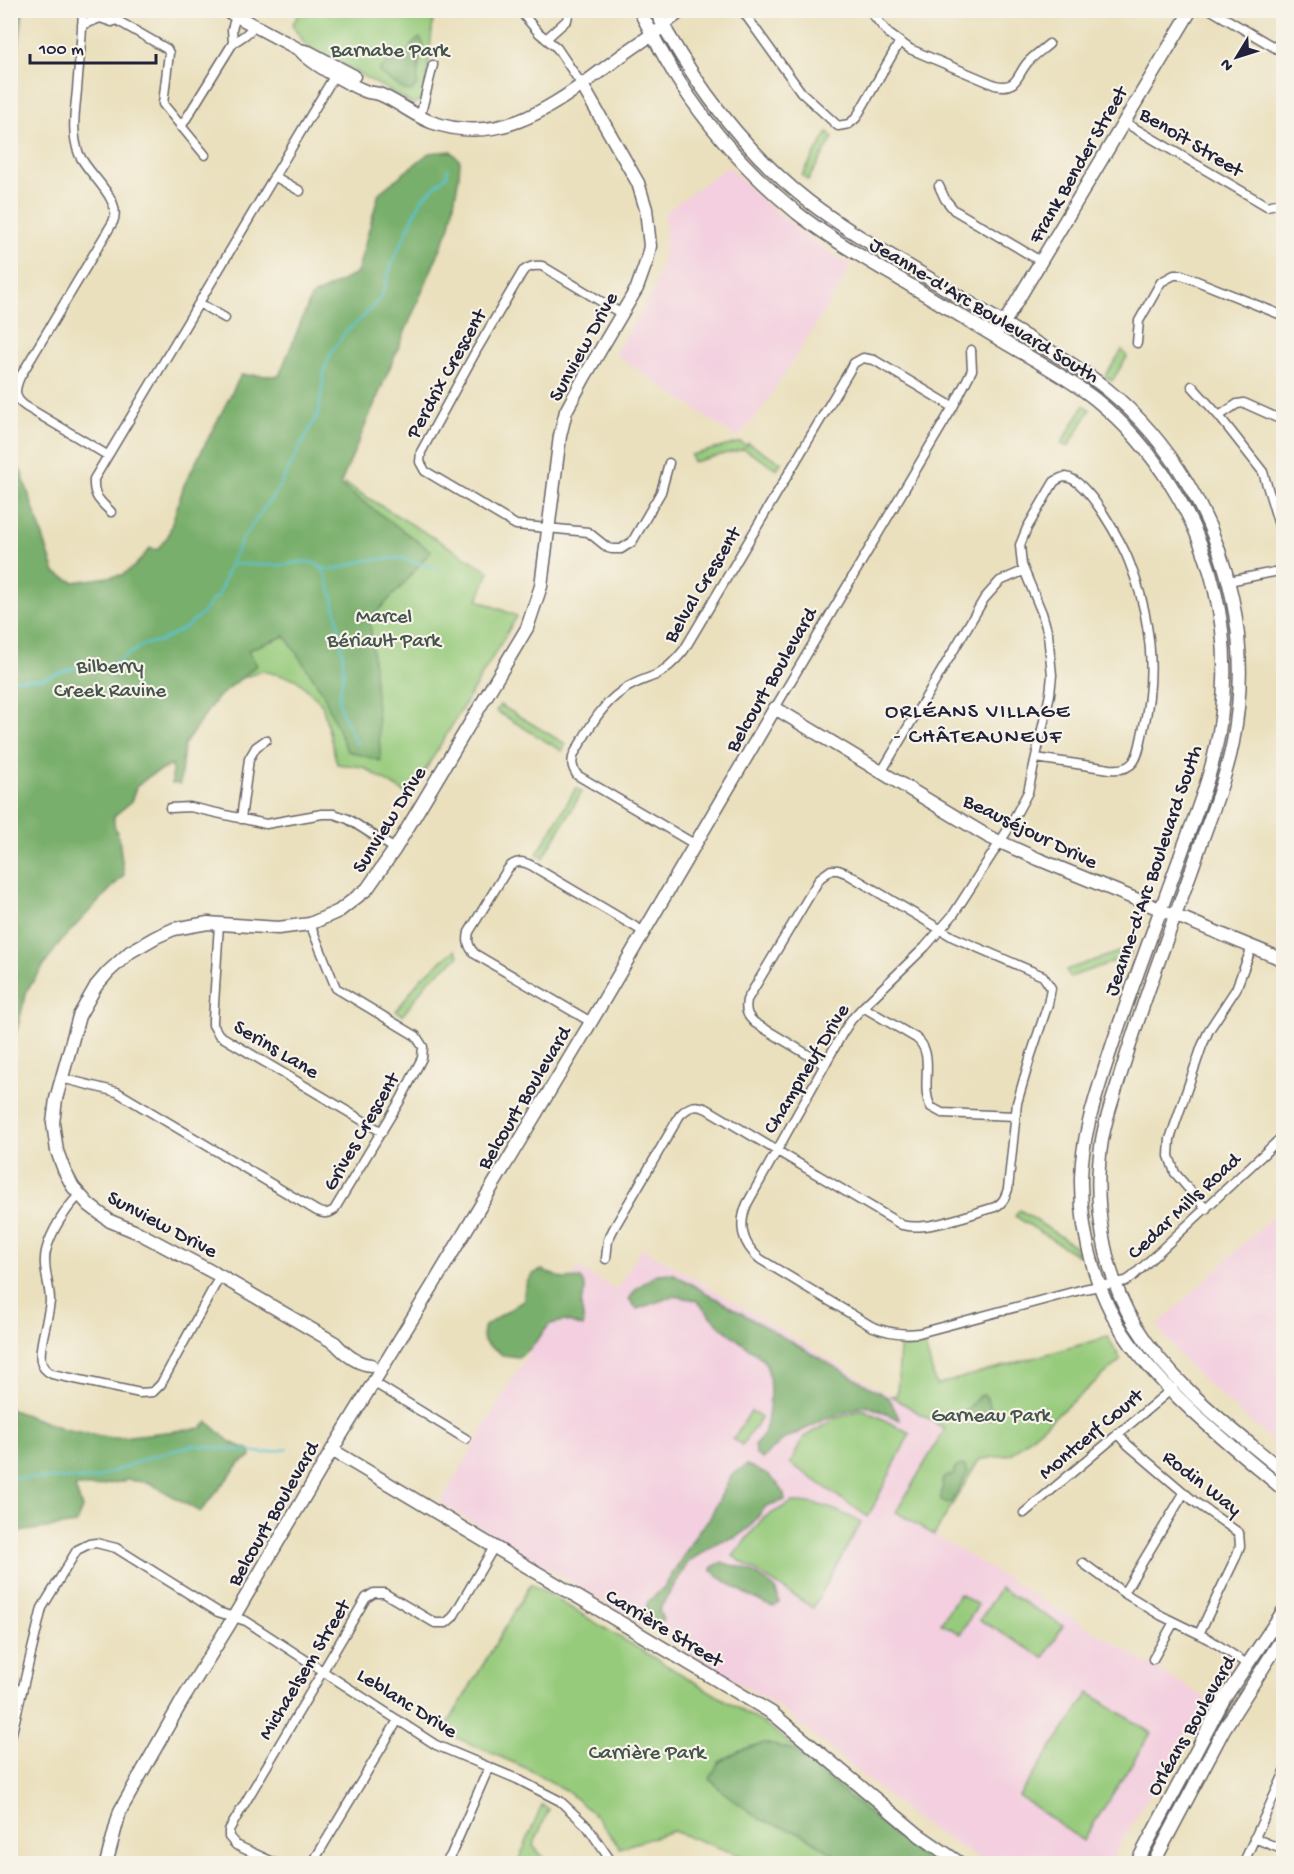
<svg xmlns="http://www.w3.org/2000/svg" width="1294" height="1874" viewBox="0 0 1294 1874" font-family="'Gochi Hand',sans-serif">
  <rect width="100%" height="100%" fill="#f7f3e8"/>
  <filter id="ink" filterUnits="userSpaceOnUse"><feTurbulence type="fractalNoise" baseFrequency=".0167" numOctaves="2"/><feDisplacementMap in="SourceGraphic" scale="12" xChannelSelector="R" yChannelSelector="G"/><feConvolveMatrix kernelMatrix="1 2 1 2 8 2 1 2 1" color-interpolation-filters="sRGB"/></filter>
  <filter id="wash" filterUnits="userSpaceOnUse"><feTurbulence type="fractalNoise" baseFrequency=".008" numOctaves="4" result="noise"/><feDisplacementMap in="SourceGraphic" scale="24" xChannelSelector="R" yChannelSelector="G"/><feGaussianBlur stdDeviation="1.35" result="paint"/><feColorMatrix in="noise" values="0 0 0 0 0 0 0 0 0 0 0 0 0 0 0 0 0 1.4 0 .05"/><feComposite in="paint" operator="in"/></filter>
  <g filter="url(#wash)">
    <rect width="100%" height="100%" fill="#eae0bd"/>
    <path fill="#f3cfdf" d="M728,166L759,198L811,240L852,266L788,369L753,421L737,438L615,354L654,290L663,257L666,234L664,213Z
      M1283,1206V1451L1188,1366L1157,1326Z
      M642,1247L946,1429L896,1512L1207,1699L1109,1863H987L919,1822L779,1707L440,1503L578,1268L616,1290Z"/>
    <path fill="#97cb7c" stroke="#5c765c" stroke-width="1.5" d="M301,11H434L425,98L413,104L336,61L307,47L292,25Z
      M828,132L833,138L808,180L802,175Z
      M1122,350L1127,357L1112,381L1105,376Z
      M1084,405L1090,410L1068,447L1061,444Z
      M741,442L746,446L748,443L781,462L777,469L744,449L693,462L691,455Z
      M345,484L489,571L478,600L517,616L410,796L363,767L337,764L322,704L296,679L262,671L226,684L302,572Z
      M500,705L566,744L562,751L496,711Z
      M576,788L582,792L543,858L537,854Z
      M1133,947L1130,956L1070,977L1066,970Z
      M455,950L459,956L427,982L403,1015L396,1011L422,977Z
      M1020,1210L1075,1246L1078,1256L1015,1216Z
      M1108,1337L1121,1360L1011,1454L979,1460L934,1535L896,1512L945,1429L891,1396L897,1395L900,1348L925,1345L936,1385Z
      M863,1409L910,1433L868,1517L790,1463L804,1437L834,1419Z
      M751,1411L761,1418L742,1445L733,1439Z
      M793,1502C821,1502 836,1510 861,1522L813,1608L733,1556L763,1518Z
      M531,1584L768,1726L937,1863H761L673,1831L620,1848L595,1815L564,1789L528,1769L443,1732Z
      M1000,1588L1063,1626L1044,1658L980,1620Z
      M959,1594L978,1605L960,1634L941,1623Z
      M1089,1693L1151,1733L1083,1841L1019,1796Z
      M542,1805L549,1809L533,1846L549,1863L517,1864Z"/>
    <path fill="#79af6c" stroke="#4e6854" stroke-width="1.5" d="M11,10L23,11L11,112L10,11Z
      M420,38L424,45L419,64L417,85L412,91L404,90L380,73V69L387,63L404,62L413,43Z
      M451,151L460,161L459,176L450,226L340,485L431,551L400,588L370,619L381,761L347,751L322,691L285,636L250,649L248,651L257,665L216,699L184,745L180,784L172,783V765L151,775L136,787L131,802L114,816V824L119,839L124,875L60,942L27,990L11,1053V457L21,471L55,573L74,582L122,575L135,566L150,548L157,550L168,536L184,485L241,375L279,376L311,297L357,273L379,193L429,153Z
      M543,1270L563,1279L580,1278C591,1291 581,1293 581,1306C582,1314 585,1319 583,1327L565,1321L550,1324L531,1348L518,1357L502,1355L497,1350L490,1347L484,1341L482,1333L485,1326L524,1300C523,1287 529,1272 543,1270Z
      M672,1273L889,1398L900,1420L866,1405L826,1419L783,1440L762,1459L755,1454V1445C758,1441 762,1438 764,1434C770,1415 774,1375 763,1359L721,1327L696,1300L674,1296L637,1309L629,1299L637,1288L657,1274Z
      M983,1395L986,1396L994,1418L986,1420L966,1416V1411L979,1396Z
      M10,1408L12,1410L64,1429L112,1438L202,1428L208,1422L230,1442L250,1450L251,1457L240,1463L200,1512L150,1483L128,1480L94,1487H75L82,1508L76,1524L11,1533Z
      M747,1465C763,1472 783,1481 785,1500L766,1506L749,1528L735,1538L721,1541L689,1561L659,1610L663,1620L652,1626L644,1614L648,1602L665,1586L699,1530L709,1519L732,1474Z
      M961,1465L965,1466L968,1472L951,1502L948,1504L941,1501C940,1494 944,1488 942,1481L944,1478L954,1474V1469Z
      M722,1562C729,1566 734,1565 741,1567C747,1568 771,1583 775,1589C778,1593 778,1598 779,1603L774,1607C765,1606 715,1577 711,1569L712,1567Z
      M764,1743L791,1749L928,1863H847L804,1835L760,1819L723,1792L710,1779L718,1763L740,1750Z"/>
    <g fill="none" stroke-linecap="round" stroke-linejoin="round">
      <path stroke="#58c4d2" stroke-width="2" d="M231,564C248,564 265,566 282,565C294,564 306,558 318,565C332,573 346,658 343,675C342,686 337,695 340,707C343,719 351,732 357,744
        M322,568L332,570L367,560L400,558L439,569
        M10,679H42L73,668L102,666L119,660L145,644L160,641L185,628L202,614L213,599L218,597L230,564L243,538L278,489L319,412L324,372L330,355L345,332L363,317L381,298L391,266L416,211L422,199L447,175L448,169
        M10,1478L95,1479L147,1458L193,1445L264,1453L288,1449"/>
    </g>
  </g>
  <g filter="url(#ink)">
    <g fill="none" stroke-linecap="round" stroke-linejoin="round">
      <g stroke="#686468" stroke-width="11">
        <path id="street" d="M83,10C82,37 79,63 77,90C75,111 71,134 79,154C88,175 123,199 113,222L20,377C15,388 13,398 25,406L107,455
          M99,10L167,49L169,53L163,104L205,155
          M519,10L539,33L557,48L582,85
          M742,10L801,92L838,126L849,124L856,118L899,43
          M869,10L889,34L910,49L995,85C1017,90 1016,77 1027,63C1033,56 1042,50 1049,44
          M1211,10L1284,53
          M82,25L100,18L112,22
          M663,27L686,10
          M546,39L567,20L569,10
          M233,43L232,29L236,16
          M420,117L433,65
          M1124,122L1267,206L1280,203L1284,198
          M181,127L233,43L245,35L255,26
          M274,176L300,191
          M939,186L945,199L954,210L1042,262
          M199,303L225,318
          M622,314L542,266C534,265 530,266 523,271L476,351L421,452L420,462L425,471L516,525L588,532L608,548L612,549H621L632,542L661,492L669,463
          M1137,343L1139,321L1161,282L1174,275H1182L1284,316
          M1192,386L1219,416L1263,472L1284,542
          M1219,416L1237,404L1244,403L1284,421
          M111,512C99,500 93,496 94,479L336,73
          M1229,581L1284,570
          M775,708L953,407L972,370L971,350
          M1036,758L1110,769C1138,772 1138,753 1143,731C1151,697 1153,660 1147,626C1144,605 1138,584 1130,564C1123,544 1088,480 1066,477C1061,477 1058,479 1054,482L1027,528L1020,545L1022,565L1042,613L1048,634L1052,675L1050,694L1028,792L1007,831L953,915L925,947L863,1007L851,1020L842,1034L747,1204C738,1225 742,1244 760,1259L871,1326C887,1333 901,1335 919,1333L1084,1289L1126,1281L1132,1277L1284,1135
          M882,771L984,599L1000,581L1023,571
          M170,808L190,807L266,824L322,814H334L348,819L395,849
          M241,819L249,759L256,747L266,740
          M696,845L577,775C572,767 571,763 574,754C588,731 599,707 622,691C632,683 644,680 656,675C667,669 676,660 684,650L854,363L863,358L874,360L953,407
          M219,924L213,1020V1025L219,1035L382,1132
          M863,1007L916,1038C937,1054 919,1086 931,1107L942,1113L1015,1116
          M591,1022L475,954C468,947 467,941 469,932L507,870C515,859 523,861 534,867L644,932
          M61,1078L117,1092L317,1211C324,1214 328,1214 334,1210L401,1099L422,1058L423,1047L416,1036L336,988L310,924
          M79,1195C65,1210 51,1231 46,1251C42,1268 50,1284 50,1301C49,1317 38,1348 41,1361C42,1367 46,1371 52,1374L140,1393L153,1392L161,1384L220,1276
          M1206,1209L1175,1173L1169,1156L1170,1139L1202,1046L1209,1030L1236,989L1252,947
          M606,1259L608,1240L614,1228L680,1115C689,1106 695,1104 707,1109L902,1225C926,1232 970,1214 995,1207C1003,1203 1005,1198 1008,1189L1017,1103L1031,1055L1048,1004L1051,988L1043,976L953,937L846,873L838,870H831L820,878L747,1000C745,1011 747,1016 755,1023L825,1065
          M373,1382L466,1439
          M1118,1433L1128,1445L1195,1502L1239,1533L1240,1546L1236,1557L1199,1634
          M1024,1513L1173,1388
          M1083,1563L1124,1593L1162,1616L1209,1639L1247,1664
          M1124,1593L1184,1493
          M1153,1659L1174,1622
          M10,1688L22,1690
          M10,1741L42,1608L77,1550L89,1544L96,1543L116,1548L218,1612L246,1621L436,1745L517,1779L560,1801L587,1826L613,1864
          M1254,1838L1284,1850
          M10,1859L22,1864
          M277,1864L236,1845L229,1837V1830L366,1598L374,1593H384L435,1623H446L453,1617L494,1547
          M312,1864L398,1720
          M445,1864L451,1855L489,1767
          M1243,1864L1284,1774"/>
      </g>
      <g stroke="#686468" stroke-width="15">
        <path id="secondary" d="M225,10L300,50L309,52L354,76
          M639,10C653,35 665,60 680,83C712,132 752,176 797,213C829,238 863,258 898,278C935,300 972,323 1009,345C1038,362 1068,378 1095,399C1154,447 1198,516 1215,591C1228,644 1227,703 1214,756C1207,786 1196,814 1185,843C1160,913 1133,982 1110,1052C1097,1093 1082,1134 1081,1178C1080,1238 1098,1303 1136,1351C1178,1404 1232,1446 1284,1490
          M655,10C694,84 742,149 808,201C839,225 873,245 907,265C943,287 980,309 1016,331C1048,350 1080,367 1108,390C1172,443 1215,517 1232,597C1242,644 1242,695 1233,742C1226,778 1212,812 1200,846C1174,921 1145,994 1122,1070C1115,1093 1106,1116 1102,1140C1092,1200 1103,1273 1135,1325C1172,1385 1230,1427 1284,1472
          M300,50C310,63 350,85 365,91C370,93 375,93 379,94C397,101 413,115 431,122C495,145 545,112 594,76C615,60 636,45 657,31
          M1001,328L1191,10
          M371,1365C357,1364 344,1353 335,1343L220,1276L139,1233L110,1221L89,1205L73,1187L64,1170L57,1151L53,1123L56,1099L79,1016L96,986L108,972L130,952L156,937L174,929L208,923L278,928L310,924L339,911L367,889L395,849L527,628L541,586L560,436L566,411L585,376L637,288L647,260L650,246L646,209L638,183L582,85
          M332,1450L772,1713L919,1835L961,1864
          M106,1864L120,1811L182,1701L229,1625L332,1450L436,1280L591,1022L775,708L989,837L1038,859L1284,960
          M1136,1864L1224,1699L1284,1610
          M1153,1864L1224,1729L1284,1635"/>
      </g>
      <use href="#street" stroke="#fff" stroke-width="8"/>
      <use href="#secondary" stroke="#fff" stroke-width="12"/>
    </g>
  </g>
  <g text-anchor="middle" stroke-width="4.5" stroke-linejoin="round" paint-order="stroke">
    <g font-size="21" fill="#45554e" stroke="#f7f3e8">
      <text x="390" y="56">Barnabe Park</text>
      <text x="384" y="622">Marcel<tspan x="384" dy="24">Bériault Park</tspan></text>
      <text x="110" y="672">Bilberry<tspan x="110" dy="24">Creek Ravine</tspan></text>
      <text x="991" y="1421">Garneau Park</text>
      <text x="647" y="1758">Carrière Park</text>
    </g>
    <g font-size="21" fill="#22223b" stroke="#f7f3e8">
      <text transform="translate(1192 141) rotate(31)" y="7">Benoît Street</text>
      <text transform="translate(1077 164) rotate(-60)" y="7">Frank Bender Street</text>
      <text transform="translate(985 309) rotate(31)" y="7">Jeanne-d'Arc Boulevard South</text>
      <text transform="translate(582 346) rotate(-61)" y="7">Sunview Drive</text>
      <text transform="translate(445 373) rotate(-61)" y="7">Perdrix Crescent</text>
      <text transform="translate(701 584) rotate(-59)" y="7">Belval Crescent</text>
      <text transform="translate(770 679) rotate(-60)" y="7">Belcourt Boulevard</text>
      <text transform="translate(388 819) rotate(-58)" y="7">Sunview Drive</text>
      <text transform="translate(1031 830) rotate(26)" y="7">Beauséjour Drive</text>
      <text transform="translate(1152 870) rotate(-71)" y="7">Jeanne-d'Arc Boulevard South</text>
      <text transform="translate(277 1048) rotate(31)" y="7">Serins Lane</text>
      <text transform="translate(805 1068) rotate(-59)" y="7">Champneuf Drive</text>
      <text transform="translate(523 1097) rotate(-59)" y="7">Belcourt Boulevard</text>
      <text transform="translate(360 1131) rotate(-60)" y="7">Grives Crescent</text>
      <text transform="translate(1183 1205) rotate(-43)" y="7">Cedar Mills Road</text>
      <text transform="translate(163 1223) rotate(28)" y="7">Sunview Drive</text>
      <text transform="translate(1090 1433) rotate(-40)" y="7">Montcerf Court</text>
      <text transform="translate(1203 1482) rotate(38)" y="7">Rodin Way</text>
      <text transform="translate(272 1513) rotate(-60)" y="7">Belcourt Boulevard</text>
      <text transform="translate(665 1627) rotate(31)" y="7">Carrière Street</text>
      <text transform="translate(303 1669) rotate(-59)" y="7">Michaelsem Street</text>
      <text transform="translate(408 1702) rotate(32)" y="7">Leblanc Drive</text>
      <text transform="translate(1190 1725) rotate(-60)" y="7">Orléans Boulevard</text>
    </g>
    <g font-size="22" letter-spacing="1.5" fill="#22223b" stroke="#f7f3e8">
      <text x="978" y="717">ORLÉANS VILLAGE<tspan x="978" dy="25">- CHÂTEAUNEUF</tspan></text>
    </g>
  </g>
  <rect width="1294" height="1874" fill="none" stroke="#f7f3e8" stroke-width="36"/>
  <g transform="translate(1237 57) rotate(232)" stroke="#f7f3e8" stroke-width="4.5" paint-order="stroke">
  <path d="M0-4.5L10 22L0 15L-10 22Z" fill="#22223b"/>
  <text y="-9" font-size="16" font-weight="bold" text-anchor="middle" fill="#22223b">N</text>
  </g>
  <path d="M30 54v9h126v-9" fill="none" stroke="#22223b" stroke-width="3"/>
  <text x="39" y="54" font-size="18" fill="#22223b" stroke="#f7f3e8" stroke-width="4.5" paint-order="stroke">100 m</text>
</svg>
